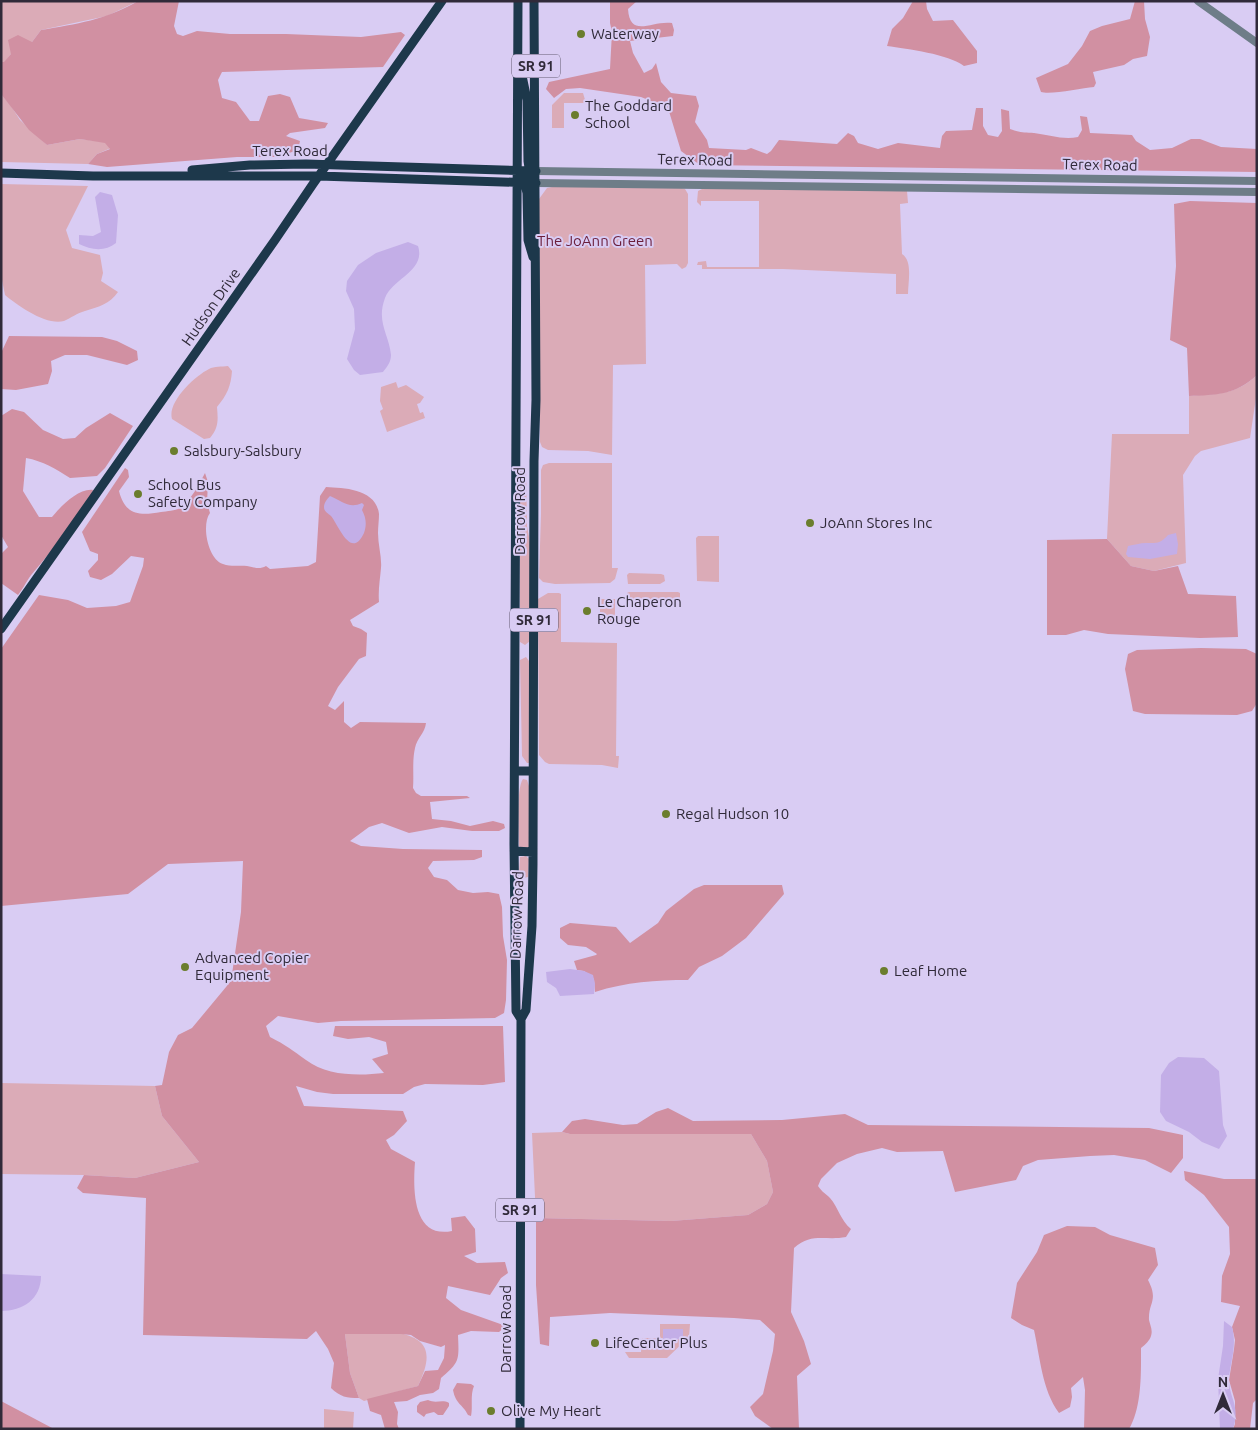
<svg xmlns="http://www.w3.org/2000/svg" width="1258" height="1430" viewBox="0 0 1258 1430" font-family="Ubuntu,sans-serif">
  <rect width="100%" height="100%" fill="#d9ccf3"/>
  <path fill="#dbabb7" d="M1,1H138L107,16L41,30L32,42L11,54L4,63L1,62Z
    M564,93H583L586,103H564V128H552V105Z
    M1,94L11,106L20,120L47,145L80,139L105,142L111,148L97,154L88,164L1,162Z
    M1,184L88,186L66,230L72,248L100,255L103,273L101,281L118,292C110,304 98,307 85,311C77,313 71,318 64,321C47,326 18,306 5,295L1,275Z
    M557,186L678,187L685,189L688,194V263L686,267L682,269L677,264L645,265L646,364L613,365L612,455L588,451L548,450L542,447L540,442L539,199L547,188Z
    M704,188L907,191L908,203L900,204L902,254C913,261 908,282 908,294H896V274L783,269H702V265H697L698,262L706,261L707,267H759V201H701V206L697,202L698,191Z
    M228,366L232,371C231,386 227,395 217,407C218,419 219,428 210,438L204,439L172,419C167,402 195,376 209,369C214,366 222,367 228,366Z
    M1257,375V391L1250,438L1201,451L1195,456L1183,475L1186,563L1154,571L1131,566L1107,539L1112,434H1189V396C1217,394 1236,395 1257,375Z
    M396,382L398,388L406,385L424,397L420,403L417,404L420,413L423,412L425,418L387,432L380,411L383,409L380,401L381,387Z
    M549,463H612V568H618L615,579L610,583L555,584L543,582L539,578L541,514V470L543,465Z
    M526,467L527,526L531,548L530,641L525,645L520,642V472Z
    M698,536H719V582L697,581L696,538Z
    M629,573L661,574L664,575L665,581L660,584H628L627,575Z
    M629,592H678L680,593V600L628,601L627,593Z
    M548,593H559L561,594V642L617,643L616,756H619L618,768L602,765L549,764L545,762L539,755L538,599Z
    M600,599H615V624H600Z
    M526,657L529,661L530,711L529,763H527L522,756L520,660Z
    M523,779L527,780L530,789V846L528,848L523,849L519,846C519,832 516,788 523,779Z
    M526,856L529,859L528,877L523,878L519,874L520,857Z
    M1,1083L155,1086L162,1116L199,1162L135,1178L84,1175L1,1174Z
    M562,1132L570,1134H751L767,1161L773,1192L767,1204L748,1215L671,1221L536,1218L532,1133Z
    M660,1324H690L689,1337L667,1358H629L625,1352H641L642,1338H660Z
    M399,1333C434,1340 430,1360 418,1386L364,1401L359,1398L350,1373L345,1334Z
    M324,1409L354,1412L353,1429H324Z"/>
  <path fill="#d190a2" d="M138,1H179L174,26L177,34L183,36L197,31L230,34H286L361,37L401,32L405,35L383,67L222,72L218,80L222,98L236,102L250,121H259L268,96L280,94L290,97L299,118L328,123L325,128L290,133L286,136L300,141L298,150L277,157H237L107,167L88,164L97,154L110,149L105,143L80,139L47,145L29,130L1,94V62H4L11,54L8,40L18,35L32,42L41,30C77,24 105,20 138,1Z
    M610,1H637L628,9C630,39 652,20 672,23L674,30L673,36L630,41L633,53L644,73L652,69L656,63L661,82L671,93L696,96L699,106L695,122L707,140L709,148L746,150L751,148L767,154L771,151L779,140L837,144L848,133L854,136L858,143L878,149L898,143L940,148L942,136L946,131L972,130L976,108H983V126L988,135L998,137L1002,131L1001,109L1009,111L1010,129C1021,133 1024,132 1034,133C1050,135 1063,140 1078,137L1082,130L1080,116L1087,117L1090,133L1132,135L1136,141L1150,150L1172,148L1191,139H1200L1221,147L1257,149V172L700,165L681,151L668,108L641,97L580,88L566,89L554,98L546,89L549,82L610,69L612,32L610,23Z
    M913,1H926L927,9L933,21L953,20L977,51V63L964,66C948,54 908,49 887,46L892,29L903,18Z
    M1135,1H1144L1145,19L1150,37L1147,56L1133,59L1124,65L1093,72L1096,83L1094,87C1081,88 1051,95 1041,92L1036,78L1068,64L1082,46L1090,31L1102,26L1130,19Z
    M1190,201L1257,203V375C1236,395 1216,395 1189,396L1187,348L1170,340L1176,266L1174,204Z
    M9,336L102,337L117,341L137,351L138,360L127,365L87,355H65L51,361L52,371L48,384L16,390L1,389V353Z
    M12,409L24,412L43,430L63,439L75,438L86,428L110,413L133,426L105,468L97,476L70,478C56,469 43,461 26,458L23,491L39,517H52C61,506 79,488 93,490C90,508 42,561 29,578C25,584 22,590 18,595L1,583V554L8,547L1,535V416Z
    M125,468L128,470L129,477L119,491C125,515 139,516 161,512C167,511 175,511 180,508C191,500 199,485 205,473L208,482L207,503L210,513C201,525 208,559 223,564C231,567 239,565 247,566C254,567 259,570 266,566L270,569L308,566L316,562L320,496L326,487C345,488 376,489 379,514C379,520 378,527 378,533C378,545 382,557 381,568C380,580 378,590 379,602L350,620L353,626L361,629L367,633L366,656L359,659L338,687L328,706L335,710L344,701V722L351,728L360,722L426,723C425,733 417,738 415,748C412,761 414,775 413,788L416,793L421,796H467L470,798L430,802L432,819L451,821L470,826L493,821L504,824L505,828L499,831H472L442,827L409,833L382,823L369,827L350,841L361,846L403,849L482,850V857L474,860L433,861L428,868L434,877L447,880L458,890L473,893L488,892L499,894L502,907L503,936L507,960L506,1000L504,1013L495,1018L341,1021L318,1023L278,1016L266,1026L270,1037C286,1045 292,1050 306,1060C327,1076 358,1076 384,1073L372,1059L388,1054L386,1042L369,1037L348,1039L333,1036L335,1026H503L505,1082L483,1085L425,1084L414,1087L403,1094H333L317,1092L296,1086L304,1106L403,1111L407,1121L394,1135L386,1140L391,1149L415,1162C413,1188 412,1239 452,1231L451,1218L465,1216L475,1229L476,1252L464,1256L477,1263L505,1262L508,1273L501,1278L490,1295L448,1286L446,1298L461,1310L506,1326L499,1332L471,1331L458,1335C459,1360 460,1362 441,1378L439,1389L433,1393L420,1395L407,1401L394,1402L398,1412L397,1424L399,1429H385L381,1415L370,1411L367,1399L418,1386L425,1371L438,1370L444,1358L445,1345L441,1347L420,1341L411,1335L401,1334H345L350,1373L359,1398C347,1398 340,1397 331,1388L334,1363L328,1349L316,1331L307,1339L143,1335L146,1198L83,1193L77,1188L84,1175L135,1178L199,1162L162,1116L155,1086L162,1085L169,1052L178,1035L192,1028L231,981L241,912L243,861L168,864L128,894L1,906V649L39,595L68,600L87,608L116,606L130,602L143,566L144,558L131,556L112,574L101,580L90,577L88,571L98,560V554L90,551L82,532Z
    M1107,539L1131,566L1154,571L1178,566L1188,594L1236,596L1238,637L1200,638L1108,634L1084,630L1066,635H1047V540Z
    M1201,648L1246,649L1257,654V703L1252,711L1237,715L1145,714L1133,711L1125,669L1128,654L1137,650Z
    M704,885H782L784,894L746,938L722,956L699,967L688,980C656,980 626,982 595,992L594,979L584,971L577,970L574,961L596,955L597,954L586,947L568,945L560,938V928L570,923L616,927L630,943L658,923L666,911L694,889Z
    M668,1108L693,1121L782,1120L845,1114L868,1125L1149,1128L1183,1135V1158L1171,1173L1145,1160L1114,1155L1090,1156L1038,1160L1023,1166L1016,1180L955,1192L943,1151L897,1152L882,1148L857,1154L837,1163L821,1179L818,1186C822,1192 826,1194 830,1198C838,1207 841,1221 851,1229L846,1237C825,1241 812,1232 794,1248L791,1312L804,1341L811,1364L797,1376L799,1429H773L755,1416L750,1407L763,1394L773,1351L775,1334L760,1320L734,1318L610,1313L550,1317L549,1346L540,1344L536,1285V1218L671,1221L748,1215L767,1204L773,1192L767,1161L751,1134H570L562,1132L572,1121L585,1119L623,1125L637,1124L656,1112Z
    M1184,1171L1224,1179H1257V1399L1253,1403L1250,1429H1233L1235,1424V1401L1229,1380L1234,1349L1235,1340L1232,1327L1240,1306L1221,1302L1222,1276L1230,1254L1229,1227L1204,1195L1185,1180Z
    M1067,1226L1095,1227L1110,1235L1155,1248L1158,1265L1148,1280C1159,1301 1148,1302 1149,1320C1150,1325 1153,1330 1151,1336C1150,1340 1145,1345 1141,1348C1141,1373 1142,1407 1129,1429H1084L1085,1390L1083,1377L1071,1388L1072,1397L1070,1407L1059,1413C1042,1390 1040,1357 1034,1330L1022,1325L1011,1318L1017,1283L1037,1252L1044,1235Z
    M457,1383L471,1384L474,1386C470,1395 473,1407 471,1416L468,1415C462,1403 456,1405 453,1390Z
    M428,1400C436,1404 442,1399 449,1403V1406L443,1415H438L434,1412L426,1414L424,1417L417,1412V1406L420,1402Z
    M1,1401L54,1429H1Z"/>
  <path fill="#c3aee7" d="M100,192L112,195L118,215L116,243C105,252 91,250 79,244V235L93,236L101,232L95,197Z
    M408,242L418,246C426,271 393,278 385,298C376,322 389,334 391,355C391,362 387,367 383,372L360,375L354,370L347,359L355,329L354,309L346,291L347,281L358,265L376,253Z
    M330,496C342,501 349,509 362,503L364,505L362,510C366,518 367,524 364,533C351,561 338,524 331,516C328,513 324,512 324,507C324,503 327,499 330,496Z
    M1176,533L1178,544L1177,554L1150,559L1128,557L1126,554L1128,546C1134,545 1140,543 1146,543C1157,543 1160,544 1168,535Z
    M570,969L584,971L593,975L595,984L594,994L560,996L556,988L547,982L546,972Z
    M1178,1057L1204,1058L1219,1071L1223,1125L1227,1136L1219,1149L1202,1142L1189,1132L1166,1121L1160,1112L1161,1075L1169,1063Z
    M1,1274L41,1276C41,1299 23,1311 1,1311Z
    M1224,1321L1232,1327C1237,1345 1231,1360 1229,1378C1228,1397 1241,1405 1233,1429H1220L1218,1379L1223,1346Z
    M663,1329H683V1339L663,1340Z"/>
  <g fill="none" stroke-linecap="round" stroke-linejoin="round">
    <path stroke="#6e7d88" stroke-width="8" d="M1198,1L1257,43
      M536,171L1257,181
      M536,183L1257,192"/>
    <path stroke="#1d384b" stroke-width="9" d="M518,1L514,844L516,1011L521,1019
      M521,71L527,100L528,161L530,174
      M192,170L250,165L306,164L536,171
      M1,173L93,176H319L536,183
      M524,178L527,193L528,240L533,257
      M1,629L275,240L313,184L442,1
      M515,771H533
      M514,851L533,852
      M520,1429L521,1019L526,1010L532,926L533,864L534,461L536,400L534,1"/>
  </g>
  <g fill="#6b7d2d" stroke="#d9ccf3" stroke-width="2">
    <circle cx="581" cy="34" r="5"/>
    <circle cx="575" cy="115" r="5"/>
    <circle cx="174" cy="451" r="5"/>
    <circle cx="138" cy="494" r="5"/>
    <circle cx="810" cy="523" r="5"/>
    <circle cx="587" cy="611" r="5"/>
    <circle cx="666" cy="814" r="5"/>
    <circle cx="185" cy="967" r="5"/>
    <circle cx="884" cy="971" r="5"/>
    <circle cx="595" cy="1343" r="5"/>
    <circle cx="491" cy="1411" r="5"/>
  </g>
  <g text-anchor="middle" stroke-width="4" stroke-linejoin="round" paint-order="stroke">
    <g fill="#d9ccf3" stroke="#635b71" stroke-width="1">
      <rect x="512" y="54.5" width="48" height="23" rx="4"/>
      <rect x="510" y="608.5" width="48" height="23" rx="4"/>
      <rect x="496" y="1198.5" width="48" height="23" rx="4"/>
    </g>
    <g font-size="14" font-weight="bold" fill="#302a39">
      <text x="536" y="71">SR 91</text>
      <text x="534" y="625">SR 91</text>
      <text x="520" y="1215">SR 91</text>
    </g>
    <g font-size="15" fill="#302a39" stroke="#d9ccf3" text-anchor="start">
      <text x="591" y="39">Waterway</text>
      <text x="585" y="111">The Goddard<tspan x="585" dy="17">School</tspan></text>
      <text x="184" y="456">Salsbury-Salsbury</text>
      <text x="148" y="490">School Bus<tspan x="148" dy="17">Safety Company</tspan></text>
      <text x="820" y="528">JoAnn Stores Inc</text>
      <text x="597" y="607">Le Chaperon<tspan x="597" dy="17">Rouge</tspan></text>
      <text x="676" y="819">Regal Hudson 10</text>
      <text x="195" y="963">Advanced Copier<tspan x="195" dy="17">Equipment</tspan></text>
      <text x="894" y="976">Leaf Home</text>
      <text x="605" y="1348">LifeCenter Plus</text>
      <text x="501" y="1416">Olive My Heart</text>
    </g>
    <g font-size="15" fill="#302a39" stroke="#d9ccf3">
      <text x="290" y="156">Terex Road</text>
      <text transform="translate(695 160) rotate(1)" y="5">Terex Road</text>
      <text transform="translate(1100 165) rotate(1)" y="5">Terex Road</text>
      <text transform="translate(211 307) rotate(-55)" y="5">Hudson Drive</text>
      <text transform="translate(520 511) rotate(-90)" y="5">Darrow Road</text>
      <text transform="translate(517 915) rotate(-88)" y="5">Darrow Road</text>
      <text transform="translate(506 1329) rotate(-90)" y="5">Darrow Road</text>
    </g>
    <g font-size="15" fill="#6b1e3b" stroke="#d9ccf3">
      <text x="595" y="246">The JoAnn Green</text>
    </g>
  </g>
  <rect width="1258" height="1430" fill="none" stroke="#302a39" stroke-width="5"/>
  <g transform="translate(1223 1395)" stroke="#d9ccf3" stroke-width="4" paint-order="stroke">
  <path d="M0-4L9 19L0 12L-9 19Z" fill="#302a39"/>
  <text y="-8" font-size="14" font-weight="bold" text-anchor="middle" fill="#302a39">N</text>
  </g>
</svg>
